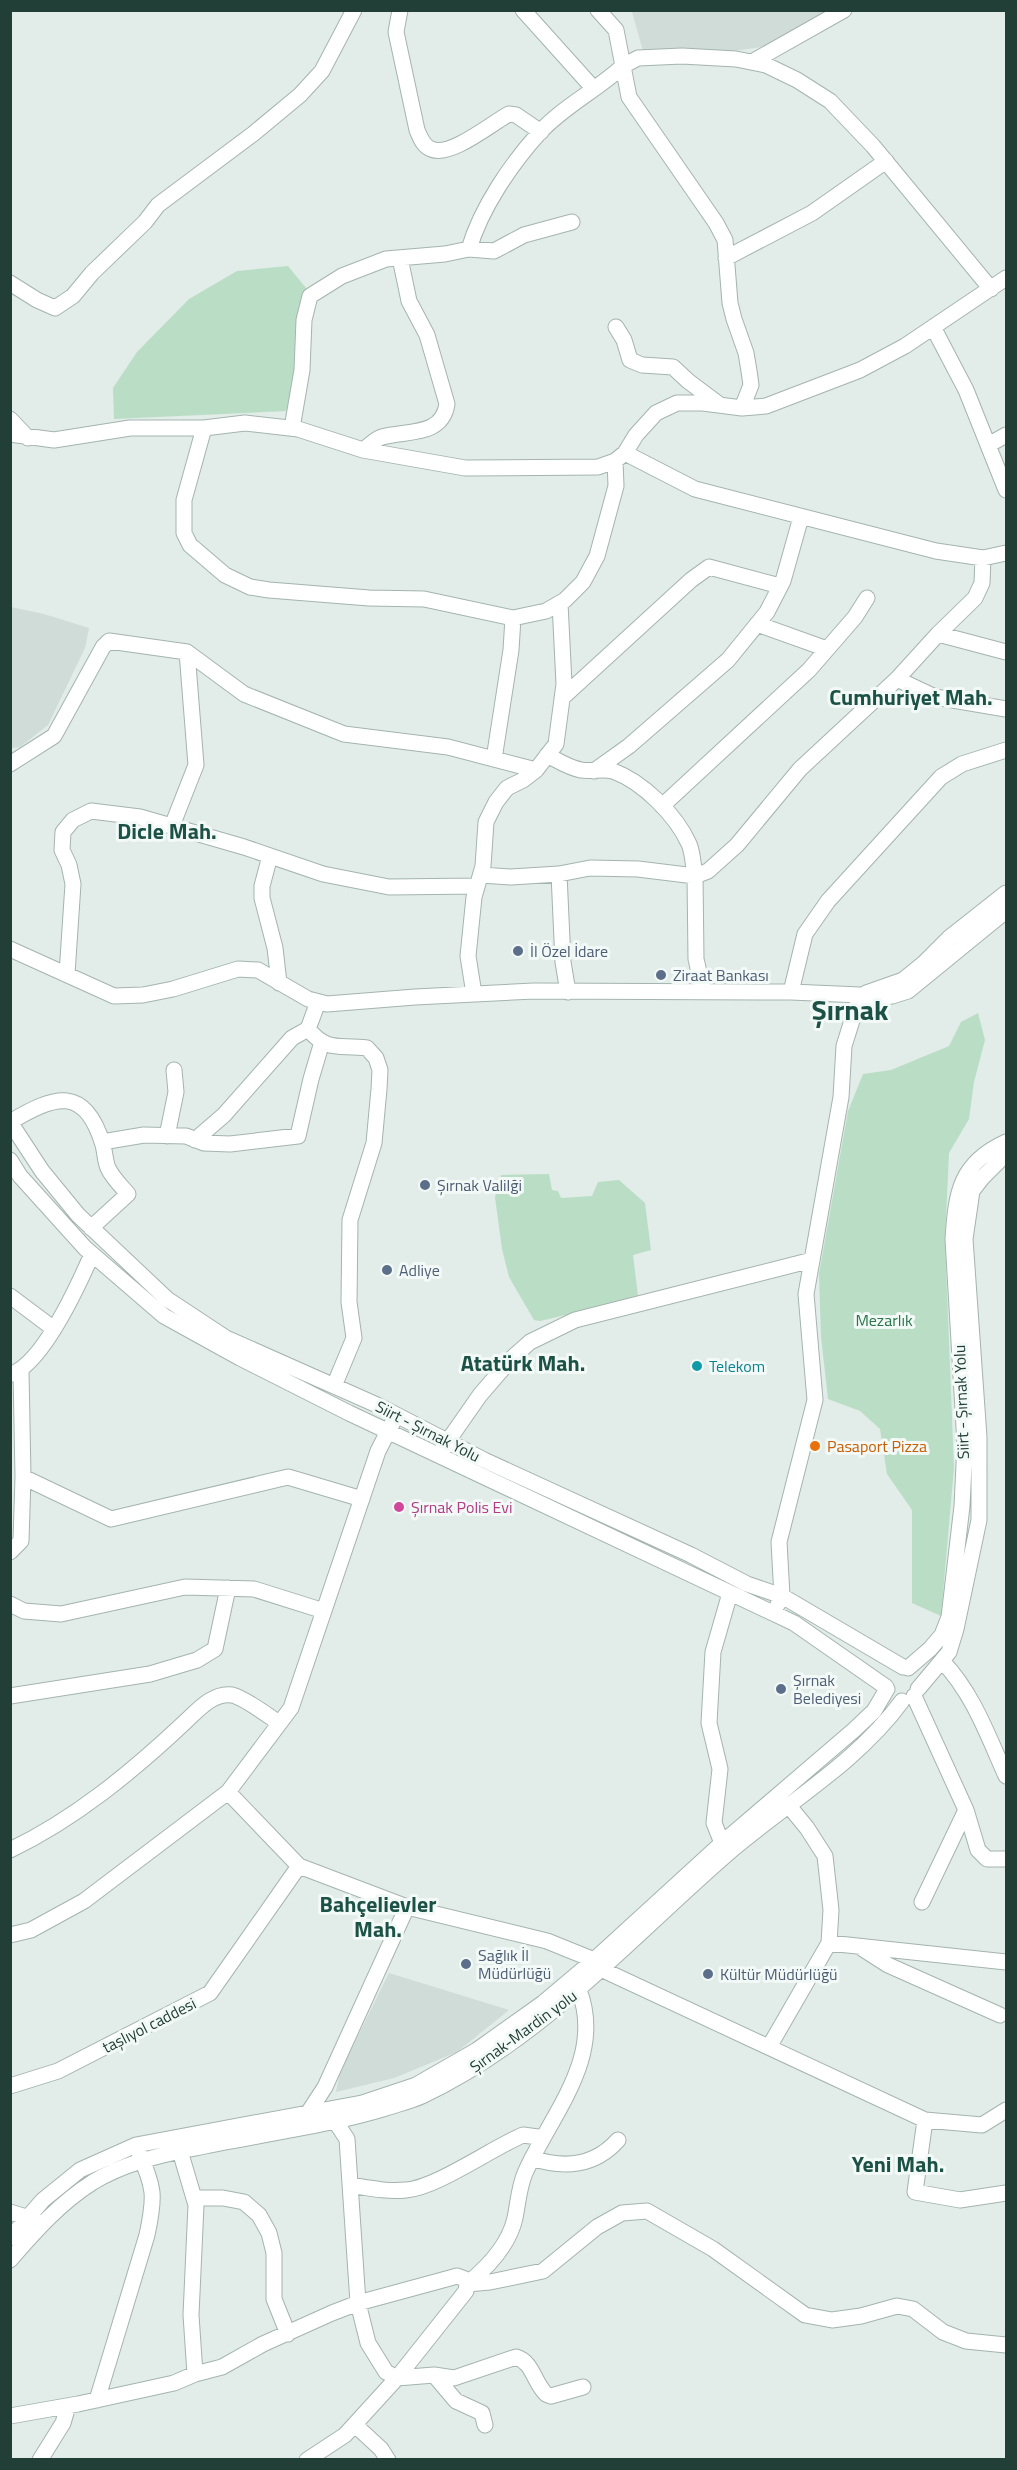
<svg xmlns="http://www.w3.org/2000/svg" width="1017" height="2470" viewBox="0 0 1017 2470" font-family="'Titillium Web',sans-serif">
  <rect width="100%" height="100%" fill="#e2ece8"/>
  <path fill="#d0dcd7" d="M638,10L835,11L777,45L733,51H643L632,12Z
    M11,607L44,614L89,628L85,648L48,725L20,747L14,748H10Z
    M389,1973L509,2010L457,2052L394,2078L336,2092L340,2072Z"/>
  <path fill="#badec5" d="M288,266L306,288L301,303L295,378L286,411L114,419L113,388L137,352L189,299L237,271Z
    M978,1013L985,1040L974,1082L969,1119L949,1153L945,1240L954,1468L941,1616L912,1603V1510L887,1474L880,1429L860,1411L828,1399L821,1337L819,1274L848,1111L863,1074L891,1070L949,1046L961,1022Z
    M549,1174L552,1190L558,1191L561,1198L592,1196L598,1182L619,1180L645,1203L651,1250L633,1255L638,1296L608,1305L540,1321L534,1320L509,1277L502,1249L495,1197L501,1175Z"/>
  <g fill="none" stroke-linecap="round" stroke-linejoin="round">
    <g stroke="#a4b4af" stroke-width="17">
      <path id="minor" d="M400,10L396,32L417,130C420,137 423,146 431,149C450,158 492,123 509,114L516,115L541,132
        M523,10L594,89
        M598,10L616,30L629,97L716,223L725,240L730,303L734,319L746,353L749,371L751,385L742,408
        M752,62L844,10
        M469,249C481,208 511,164 540,132C564,106 597,90 623,66L638,58L682,56L736,59L766,65L797,80L830,101L873,146L991,289
        M726,258L812,213L886,161
        M10,283L37,300L55,308L73,296L92,273L145,222L158,205L253,134L300,95L322,71L354,10
        M616,327L624,340L630,360L642,365L673,367L688,381L720,405
        M933,327L966,390L1006,490
        M10,419L28,438
        M204,428L184,500V533L190,545L225,575L250,587L269,590L369,598L424,599L513,618L546,611L565,600L583,582L597,556L616,486L615,461
        M292,428L302,370L304,320L310,296L342,276L386,259L445,254L469,249L494,251L524,235L572,222
        M10,434L54,440L130,428H204L245,423L298,429L363,450L465,468L598,467L615,461L625,453L636,435L656,413L677,403H703L742,408L766,406L860,370L905,346L1006,278
        M990,444L1006,435
        M363,450C369,446 375,439 382,437C407,430 442,437 447,404L427,335L409,301L400,258
        M625,453L695,489L936,551L983,558L1006,553
        M757,624L827,649
        M938,634L1006,652
        M897,679L935,697L1006,709
        M562,698L691,580L709,567L780,586
        M547,755C557,760 569,768 581,770C591,772 603,768 613,771C643,782 676,815 689,844C693,853 693,865 695,876L708,871L737,845L800,769L897,679L938,634L975,598L982,583L983,558
        M494,759L511,650L513,618
        M10,764L54,736L103,647L109,641L187,652L244,694L344,734L448,747L536,770
        M594,771L629,746L728,660L767,612L783,581L801,517
        M662,806L809,670L855,617L867,598
        M172,826L196,765L187,652
        M270,856L262,886V898L275,948L279,983
        M559,874L563,962L568,992
        M481,875L511,877L559,874L590,868L638,869L695,876L696,959L703,990
        M10,949L114,996L143,995L173,989L238,969L258,970L308,999L327,1004L415,997L534,991L791,992L860,995L876,998L892,996L908,991L1006,911
        M67,974L73,884L69,865L62,850L63,832L73,820L91,811L140,817L244,847L323,874L389,887L477,886
        M791,992L805,934L828,901L941,777L962,764L1006,750
        M866,993L903,980L924,963L949,938L1006,893
        M474,994L468,956L474,897L483,866L486,822L496,802L507,788L523,780L536,770L556,744L564,684L560,603
        M318,1002L308,1029C328,1053 339,1044 367,1048L376,1058L380,1070L379,1089L374,1143L350,1220L349,1302L354,1338L334,1386
        M167,1136L176,1092L174,1070
        M195,1140L224,1115L292,1038L308,1029
        M102,1142L144,1135L186,1136L204,1143L230,1144L298,1136L311,1079L322,1042
        M10,1160L20,1176L85,1248L164,1316L240,1358L349,1413L794,1623L886,1687
        M91,1228L128,1194C121,1186 112,1177 108,1168C105,1161 105,1152 103,1145C85,1085 55,1095 10,1122L42,1171L78,1215L167,1299L226,1338L377,1405L484,1460L691,1555L747,1584L782,1596L903,1667
        M10,1296L54,1329
        M12,1374C44,1361 78,1286 92,1254
        M443,1448L480,1395L511,1359L530,1342L575,1320L812,1260
        M23,1477L111,1519L288,1477L362,1499
        M10,1552L21,1541L23,1477L21,1371
        M10,1604L24,1611L61,1614L185,1587L254,1589L324,1611
        M778,1604L782,1596L779,1542L815,1400L806,1294L841,1097L844,1046L860,995
        M942,1661C973,1693 988,1736 1006,1776
        M908,1668L930,1649L942,1635L949,1617L962,1506L965,1444L953,1239C956,1192 960,1163 1006,1142
        M918,1689L949,1652L956,1629L979,1520V1437L965,1239L972,1191L982,1178L1001,1159L1006,1157
        M10,1696L150,1674L197,1660L215,1649L228,1588
        M914,1696L966,1810L922,1902
        M228,1792L291,1708L378,1451L393,1422
        M966,1810L978,1850L987,1859H1006
        M722,1843L714,1823L720,1769L709,1723L713,1652L730,1593
        M10,1850C75,1819 133,1771 185,1722C197,1711 213,1692 232,1695C245,1698 267,1715 279,1723
        M10,1935L31,1930L84,1901L228,1792L299,1866L407,1907L547,1941L594,1960L603,1970L925,2120L982,2125L1006,2110
        M829,1943L1006,1962
        M863,1949L888,1965L1000,2015
        M769,2047L829,1943L831,1910L825,1856L807,1828L789,1806
        M10,2086L58,2071L210,1993L299,1866
        M308,2113L325,2087L407,1907
        M925,2120L915,2192L960,2200L1006,2193
        M335,2121L347,2139L358,2303L368,2343L386,2372L397,2378L434,2375L454,2378L516,2357C533,2362 534,2383 546,2394L551,2396L583,2387
        M180,2151L196,2205L191,2315L195,2374
        M532,2158C564,2169 595,2166 618,2140
        M350,2185C369,2188 387,2192 406,2190C436,2188 492,2148 523,2135L538,2137L541,2140
        M196,2198H223L244,2202L259,2215L269,2233L274,2253V2299L288,2334
        M10,2212L36,2220
        M10,2238L43,2200L80,2170L136,2145L362,2103L416,2085L477,2050L543,2003L594,1960L722,1843L854,1730L874,1711L887,1689
        M10,2260C36,2230 60,2203 93,2182C123,2164 156,2156 190,2149C255,2135 323,2127 386,2108C398,2104 411,2101 422,2096C542,2039 629,1939 727,1854C785,1804 856,1764 902,1701
        M467,2284L490,2282L543,2271L597,2227L622,2213L647,2211L713,2249L805,2315L832,2320L861,2316L897,2306L913,2309L943,2332L966,2341L1006,2345
        M467,2284C488,2267 509,2245 515,2218C518,2203 519,2187 525,2173C551,2114 605,2058 579,1990
        M434,2375L456,2401L482,2413L485,2425
        M97,2400L147,2235C156,2193 154,2189 138,2150
        M10,2416L78,2404L174,2383L195,2374L222,2367L263,2344L332,2313L358,2303L450,2278L457,2276L465,2279L467,2284L466,2291L397,2378L345,2435L307,2460
        M355,2425L381,2449L388,2460
        M40,2460L63,2423L68,2406"/>
    </g>
    <use href="#minor" stroke="#fff" stroke-width="15"/>
  </g>
  <g fill="#5c6f8a" stroke="#f2f9f6" stroke-width="2">
    <circle cx="518" cy="951" r="6"/>
    <circle cx="661" cy="975" r="6"/>
    <circle cx="425" cy="1185" r="6"/>
    <circle cx="387" cy="1270" r="6"/>
    <circle cx="781" cy="1689" r="6"/>
    <circle cx="466" cy="1964" r="6"/>
    <circle cx="708" cy="1974" r="6"/>
  </g>
  <circle fill="#0f9aa8" stroke="#f2f9f6" stroke-width="2" cx="697" cy="1366" r="6"/>
  <circle fill="#e8710a" stroke="#f2f9f6" stroke-width="2" cx="815" cy="1446" r="6"/>
  <circle fill="#d1479c" stroke="#f2f9f6" stroke-width="2" cx="399" cy="1507" r="6"/>
  <g text-anchor="middle" stroke-width="6" stroke-linejoin="round" paint-order="stroke">
    <g font-size="16" fill="#4e5e75" stroke="#f2f9f6" text-anchor="start">
      <text x="530" y="957">İl Özel İdare</text>
      <text x="673" y="981">Ziraat Bankası</text>
      <text x="437" y="1191">Şırnak Valilği</text>
      <text x="399" y="1276">Adliye</text>
      <text x="793" y="1686">Şırnak<tspan x="793" dy="18">Belediyesi</tspan></text>
      <text x="478" y="1961">Sağlık İl<tspan x="478" dy="18">Müdürlüğü</tspan></text>
      <text x="720" y="1980">Kültür Müdürlüğü</text>
    </g>
    <g font-size="16" fill="#2a764a" stroke="#f2f9f6">
      <text x="884" y="1326">Mezarlık</text>
    </g>
    <g font-size="16" fill="#0d838f" stroke="#f2f9f6" text-anchor="start">
      <text x="709" y="1372">Telekom</text>
    </g>
    <g font-size="16" fill="#213e37" stroke="#f2f9f6">
      <text transform="translate(961 1402) rotate(-92)" y="6">Siirt - Şırnak Yolu</text>
      <text transform="translate(428 1431) rotate(27)" y="6">Siirt - Şırnak Yolu</text>
      <text transform="translate(149 2025) rotate(-27)" y="6">taşlıyol caddesi</text>
      <text transform="translate(523 2031) rotate(-36)" y="6">Şırnak-Mardin yolu</text>
    </g>
    <g font-size="16" fill="#c56008" stroke="#f2f9f6" text-anchor="start">
      <text x="827" y="1452">Pasaport Pizza</text>
    </g>
    <g font-size="16" fill="#b23c85" stroke="#f2f9f6" text-anchor="start">
      <text x="411" y="1513">Şırnak Polis Evi</text>
    </g>
    <g font-size="22" font-weight="bold" fill="#1c5146" stroke="#f2f9f6">
      <text x="911" y="705">Cumhuriyet Mah.</text>
      <text x="167" y="839">Dicle Mah.</text>
      <text x="523" y="1371">Atatürk Mah.</text>
      <text x="378" y="1912">Bahçelievler<tspan x="378" dy="25">Mah.</tspan></text>
      <text x="898" y="2172">Yeni Mah.</text>
    </g>
    <g font-size="28" font-weight="bold" fill="#1c5146" stroke="#f2f9f6">
      <text x="850" y="1020">Şırnak</text>
    </g>
  </g>
  <rect width="1017" height="2470" fill="none" stroke="#213e37" stroke-width="24"/>
</svg>
